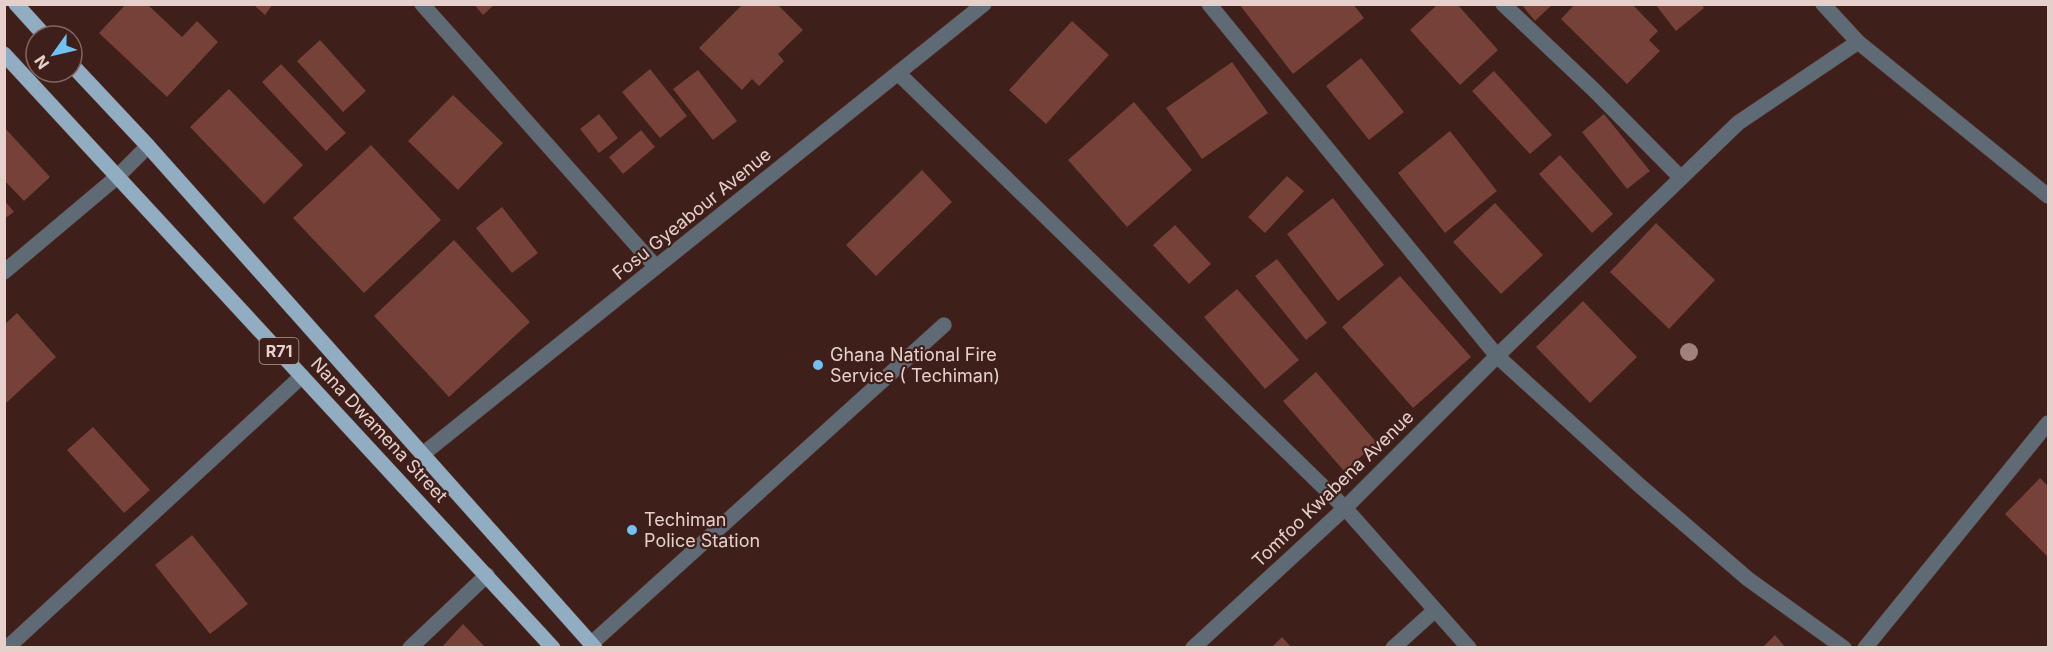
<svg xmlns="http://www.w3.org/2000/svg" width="2053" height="652" viewBox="0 0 2053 652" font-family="Inter,sans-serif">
  <rect width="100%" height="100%" fill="#3e1f1a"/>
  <path fill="#754139" d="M126,4H147L182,37L197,21L218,42L167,97L99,33Z
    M253,4H273L265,15Z
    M474,4H495L483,15Z
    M743,4H777L803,30L778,54L784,61L759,86L752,79L742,90L699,48Z
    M1239,4H1353L1364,18L1293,74Z
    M1438,4H1457L1498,50L1460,85L1410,30Z
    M1521,4H1553L1535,21Z
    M1575,4H1632L1658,31L1649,40L1660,51L1627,84L1561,19Z
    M1655,4H1701L1704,8L1676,31Z
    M1072,21L1109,55L1046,124L1009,90Z
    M320,40L366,91L343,112L297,61Z
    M1361,58L1404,112L1369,140L1326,86Z
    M1232,62L1268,113L1202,159L1166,108Z
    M281,64L346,133L326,151L262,82Z
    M650,69L687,116L660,138L622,92Z
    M698,70L737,121L713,140L673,89Z
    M1494,71L1552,135L1530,154L1472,91Z
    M229,89L303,165L264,204L190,127Z
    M453,95L503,143L458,190L408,141Z
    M1134,102L1192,170L1127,227L1068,160Z
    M599,114L618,138L599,153L580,129Z
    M1604,114L1650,171L1627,189L1582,132Z
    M4,127L50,177L24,201L4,180Z
    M641,130L655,147L623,174L609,157Z
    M1450,131L1497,191L1445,233L1398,173Z
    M371,145L441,220L364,293L293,218Z
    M1560,155L1613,214L1592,233L1539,174Z
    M922,170L952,202L876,276L846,245Z
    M1287,176L1304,191L1265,233L1248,217Z
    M1333,198L1384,265L1338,301L1287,234Z
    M4,200L14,212L4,219Z
    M1495,203L1543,255L1501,294L1453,242Z
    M502,207L538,253L512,273L476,228Z
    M1656,223L1715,280L1669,329L1610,272Z
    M1175,225L1211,264L1189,284L1153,245Z
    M454,240L530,322L449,397L374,316Z
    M1277,259L1327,323L1306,340L1255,276Z
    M1400,276L1471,357L1413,408L1342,327Z
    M1237,289L1299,360L1265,389L1204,317Z
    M1583,301L1637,357L1590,403L1536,347Z
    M17,313L56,357L5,404V324Z
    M1316,372L1377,443L1344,471L1283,401Z
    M93,427L150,490L124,513L67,450Z
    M2040,478L2048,486V557L2005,514Z
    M192,535L248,604L210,634L155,565Z
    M463,624L486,648H441Z
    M1775,635L1786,648H1762Z
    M1282,637L1292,648H1271Z"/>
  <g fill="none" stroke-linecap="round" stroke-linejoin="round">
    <g stroke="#593b36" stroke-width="16">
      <path id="minor" d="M422,4L656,267
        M1209,4L1497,356L1639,485L1748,579L1844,648
        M1503,4L1594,90L1681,178
        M1823,4L1858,42L2048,196
        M899,74L1345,508L1469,648
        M4,272L117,177L148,146
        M423,454L984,4
        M592,643L944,325
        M7,648L302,376
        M410,648L487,575
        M1193,648L1345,508L1497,356L1738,123L1858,42
        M1393,648L1434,611
        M1865,648L2048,423"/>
    </g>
    <g stroke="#593b36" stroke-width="16">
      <path id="major" d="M16,4L45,36
        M4,54L553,648
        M72,65L148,146L595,648"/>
    </g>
    <use href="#minor" stroke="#5e6b75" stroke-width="15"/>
    <use href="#major" stroke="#91adc1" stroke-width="15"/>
  </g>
  <circle fill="#a2807b" cx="1689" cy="352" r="9"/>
  <g fill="#71c1f5" stroke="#3e1f1a" stroke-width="2">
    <circle cx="818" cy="365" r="6"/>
    <circle cx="632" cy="530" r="6"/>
  </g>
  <g text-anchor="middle" stroke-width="4.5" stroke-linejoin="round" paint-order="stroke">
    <rect fill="#3e1f1a" stroke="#b39b97" stroke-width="1.5" x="259.5" y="338" width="39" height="26" rx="4.5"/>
    <g font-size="16" font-weight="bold" fill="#e5d0cc">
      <text x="279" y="357">R71</text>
    </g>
    <g font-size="18" fill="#e5d0cc" stroke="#3e1f1a">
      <text transform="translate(692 214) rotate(-39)" y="6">Fosu Gyeabour Avenue</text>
      <text transform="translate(379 430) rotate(47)" y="6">Nana Dwamena Street</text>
      <text transform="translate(1333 489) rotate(-44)" y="6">Tomfoo Kwabena Avenue</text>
    </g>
    <g font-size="18" fill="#e5d0cc" stroke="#3e1f1a" text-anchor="start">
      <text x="830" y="361">Ghana National Fire<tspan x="830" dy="21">Service ( Techiman)</tspan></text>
      <text x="644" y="526">Techiman<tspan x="644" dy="21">Police Station</tspan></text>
    </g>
  </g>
  <rect width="2053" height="652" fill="none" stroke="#e5d0cc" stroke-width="12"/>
  <g transform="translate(54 54) rotate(236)"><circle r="28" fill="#3e1f1a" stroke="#816661" stroke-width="1.5"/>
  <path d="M0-4.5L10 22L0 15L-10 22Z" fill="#71c1f5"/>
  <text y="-9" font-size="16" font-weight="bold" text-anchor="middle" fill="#e5d0cc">N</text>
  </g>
</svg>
